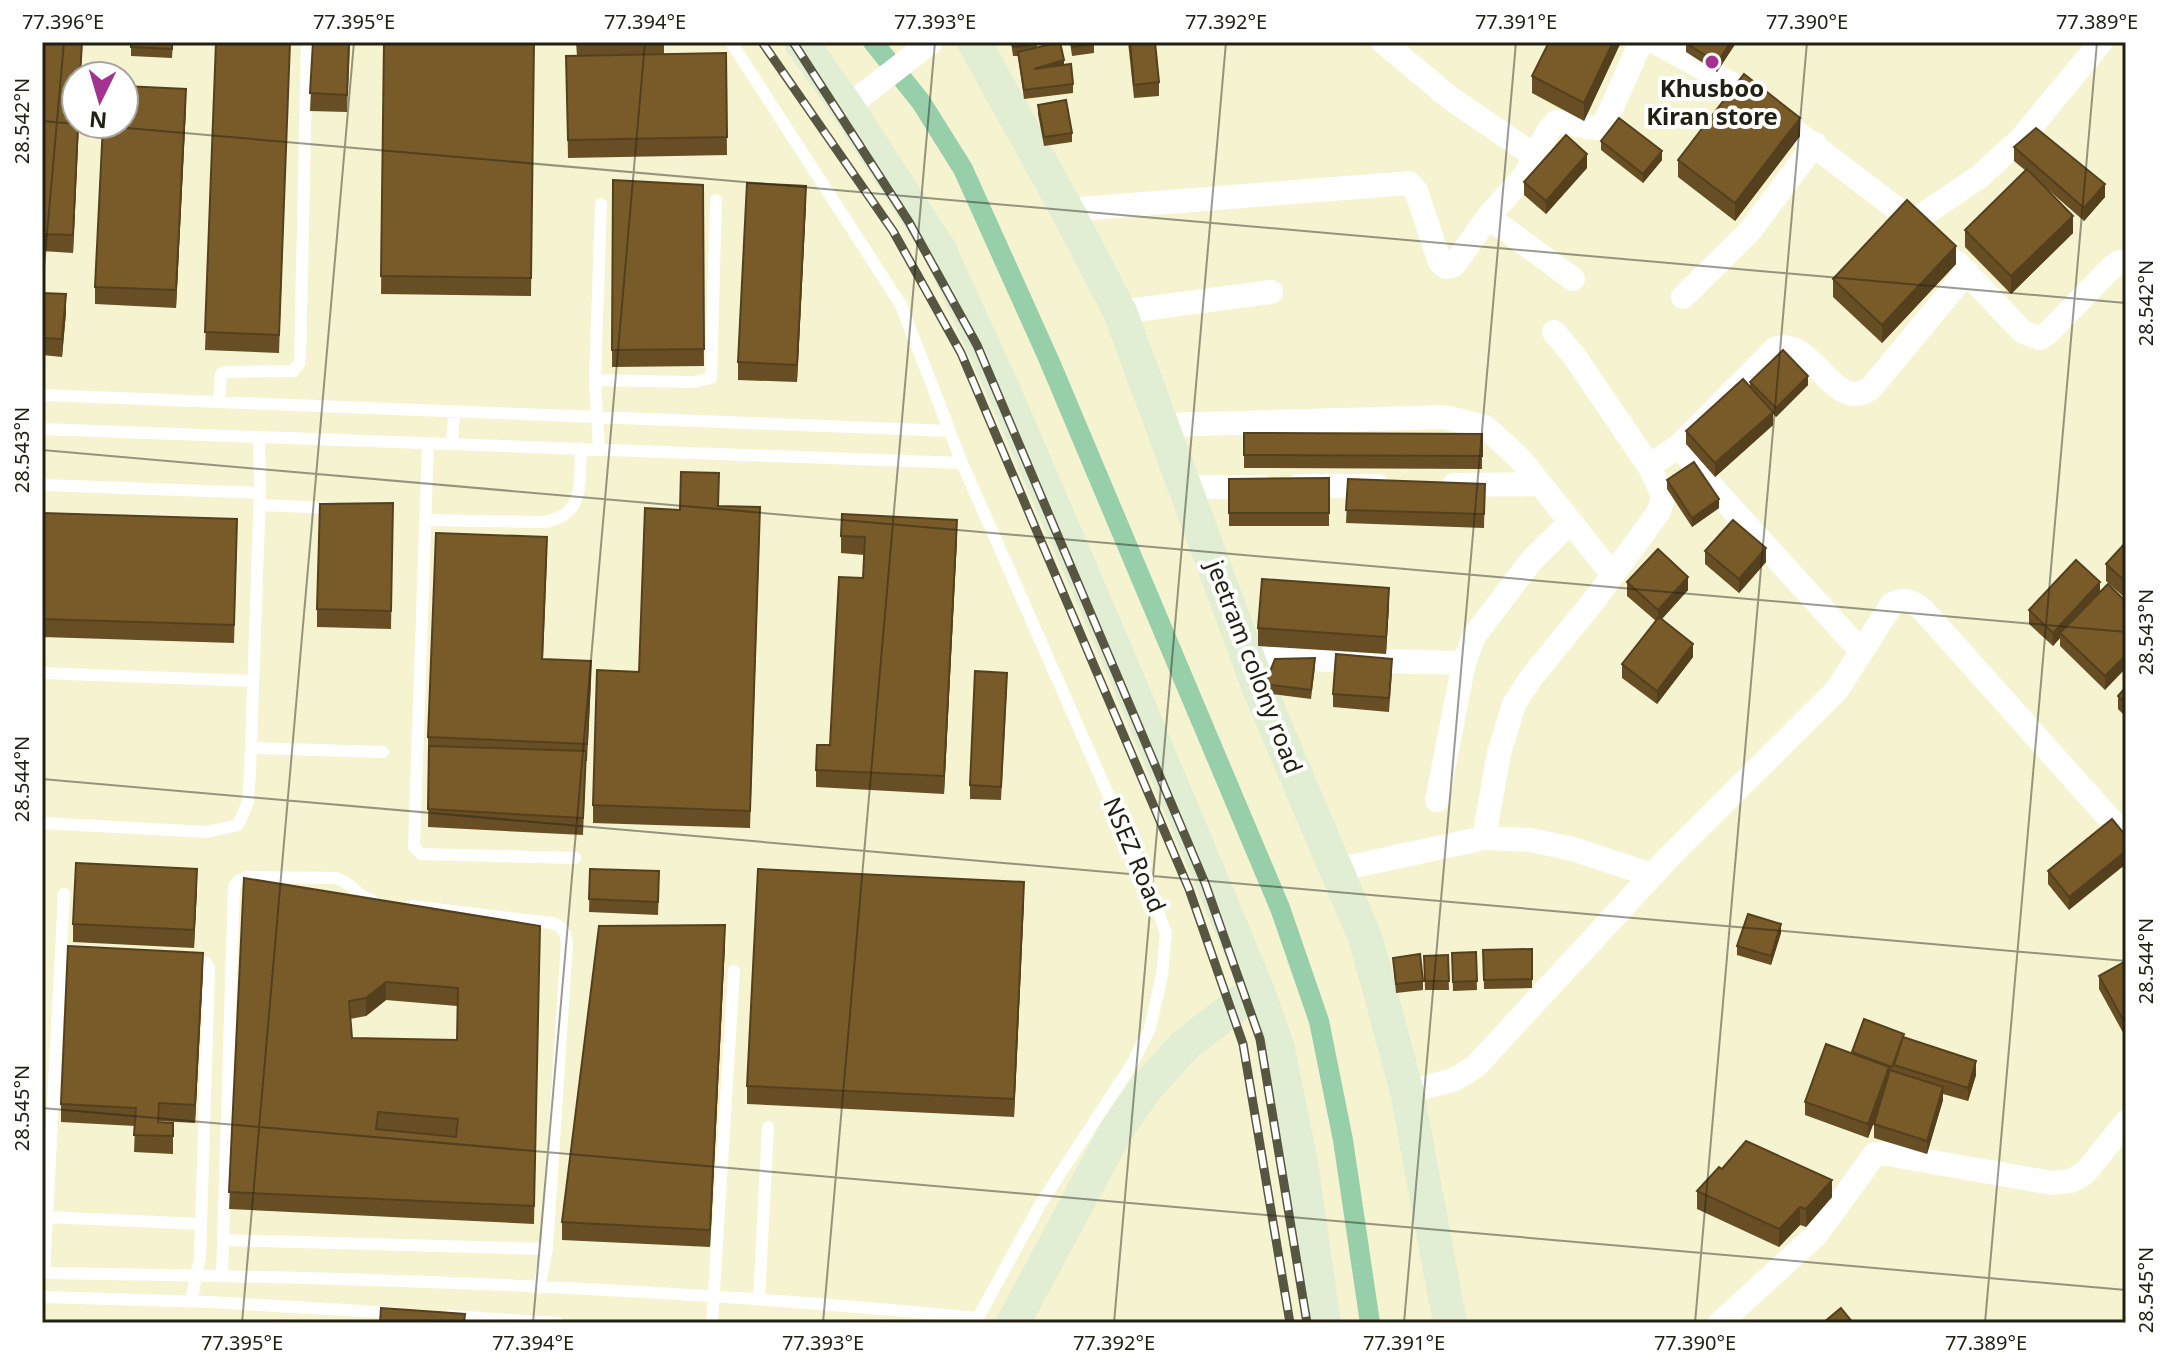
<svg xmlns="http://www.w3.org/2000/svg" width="2168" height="1365" viewBox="0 0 2168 1365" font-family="'Noto Sans',sans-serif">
  <rect width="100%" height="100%" fill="#f5f3d0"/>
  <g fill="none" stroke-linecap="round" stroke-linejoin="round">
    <path stroke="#98cfab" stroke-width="20" d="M873,42L921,102L963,169L1049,360L1280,908L1319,1021L1343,1140L1370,1323"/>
    <path stroke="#fff" stroke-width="12" d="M731,42L901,305L962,463L1149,887L1166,933L1162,975L1150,1028L1132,1064L1041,1203L975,1323
      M595,380L694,382L711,378L716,200
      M42,395L950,431
      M219,402L221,374L225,372L294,371L300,362L307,42
      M42,429L962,463
      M428,443L414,847L421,854L575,858
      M452,444L454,412
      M599,449L595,380L601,204
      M42,485L260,493
      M259,505L335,508
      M425,520L545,522C586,514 579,482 581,448
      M42,673L252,681
      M251,748L383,752
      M42,823L207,832L238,825L248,802L250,773L260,493L259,437
      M411,906L552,923C563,927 565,931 567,943L547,1249L539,1288
      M61,955L83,956
      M189,962L206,963L209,968L200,1258L191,1301
      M47,1217L201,1224
      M223,1240L547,1249
      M42,1273C354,1277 668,1287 978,1318
      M44,1273L64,894
      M222,1275L234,886L239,880L247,877L336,878C352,882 357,897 373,901
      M42,1297L210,1302L395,1313
      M759,1299L768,1127
      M450,1316L558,1323
      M712,1323L734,971"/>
    <path stroke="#fff" stroke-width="24" d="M1383,42L1450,98L1535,156
      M1655,42L1737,87L1922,228
      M847,107L931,42
      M1067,210L1409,183L1416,191L1440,262L1446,267L1454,265L1488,217L1525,175L1549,130L1556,122C1572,121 1587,131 1603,127L1641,42
      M1488,217L1573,279
      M1914,221L1979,177L2021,139L2101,42
      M1956,262L2023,332L2040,338L2049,332L2111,268L2120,262H2126
      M1683,297L1749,232L1815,144
      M1120,312L1271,292
      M1554,332L1575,357L1649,466
      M1162,425L1445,417L1485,427L1503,443L1521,460L1613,575
      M1679,446L1713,488L1861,651
      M1454,485L1540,484
      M1298,486H1378
      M1185,487H1262
      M1248,658L1464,663
      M1437,800L1464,663L1474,636L1531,561L1570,522
      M1484,838L1499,753L1514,704L1531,678L1596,598L1658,513L1664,497L1649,466L1679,446L1775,349C1813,335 1833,416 1871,388L1967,272
      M1336,870L1484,838L1530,840L1573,849L1652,875
      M1407,1092L1453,1080L1475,1067L1670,856L1837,690L1892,604C1905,598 1912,601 1923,610L2126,837
      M1720,1323L1816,1235L1875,1154H1887L2052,1183L2071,1181L2085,1173L2126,1122"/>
    <path stroke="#e2eed3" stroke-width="34" d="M801,42L847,107L939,249L1003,389L1114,647L1257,989L1278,1049L1301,1163L1324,1323
      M974,42L1067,210L1120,312L1259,688L1366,940L1407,1092L1450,1323
      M1013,1323L1116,1131L1146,1088L1184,1046L1257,989"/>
    <g stroke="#575643" stroke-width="9">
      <path id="rail" d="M762,42L893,231L961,353L1189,889L1243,1044L1290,1323
        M793,42L909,222L977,345L1205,883L1260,1039L1307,1323"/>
    </g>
    <use href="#rail" stroke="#fff" stroke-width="6" stroke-dasharray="18" stroke-linecap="butt"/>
  </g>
  <path fill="#684e24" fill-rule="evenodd" d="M42,42H82L73,253L42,251Z
    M131,42H173L172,58L131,56Z
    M216,42H290L279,353L205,350Z
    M313,42H350L347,112L310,111Z
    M384,42H534L531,296L381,294Z
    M576,42H664V54L726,53L727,155L568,158L566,56H577Z
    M1011,42H1037V48L1064,65L1073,84V93L1024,99L1018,56H1013Z
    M1070,42H1094V53L1072,56Z
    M1128,42H1155L1159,82V96L1134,98Z
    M1549,42H1621L1584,121L1532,93V76Z
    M1736,42L1717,72L1686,52V43Z
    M1038,105L1072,133V142L1044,146L1038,114Z
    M186,106L176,308L95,304V287Z
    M1800,136L1735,221L1678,177V160Z
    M1601,141L1662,160L1643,183L1601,150Z
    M2014,147L2105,197L2084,221L2045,187L2073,233L2011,294L1965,247V230L2026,171L2014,161Z
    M1587,168L1546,214L1524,195V182Z
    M613,180L703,185L704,366L612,367Z
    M806,203L797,382L738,380V362Z
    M1956,264L1882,343L1833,297V279Z
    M42,293L66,312L62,357L42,355Z
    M1750,382L1808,385L1776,417L1773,414V425L1715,477L1686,444V431L1750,387Z
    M1244,433L1482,434V469L1244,468Z
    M1329,478V526H1229V479Z
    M1348,479L1485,484L1484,528L1346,523Z
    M1667,480L1719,508L1692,527L1667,489Z
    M393,503L391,629L317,627V609Z
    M718,506L760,525L750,828L593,823V805L639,672L680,510Z
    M42,513L237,537L234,643L42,637Z
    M841,536L957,538L944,794L816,787V770L830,745L863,578L864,555L841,553Z
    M2126,542V599L2106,581V564Z
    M1705,551L1766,562L1739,593L1705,564Z
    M547,555L543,659L591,679L587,761H586L583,835L428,827L429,755H428V737Z
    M1627,582L1688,590L1662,619L1693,657L1657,704L1622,678V664L1656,621L1627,596Z
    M2100,593L2126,602L2105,690L2060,646V638L2053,646L2029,624V610Z
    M1389,605L1386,654L1258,646V628Z
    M1315,667L1311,699L1265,693V684Z
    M1392,672L1389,712L1333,707V694Z
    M1007,686L1001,800L970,799V785Z
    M2126,687V717L2118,709V696Z
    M2112,819L2069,910L2048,884V871Z
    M590,869L659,885L658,915L589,912Z
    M244,878L540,926L534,1224L229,1209ZM386,1000L457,1006V1040L352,1038L350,1019L366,1016Z
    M197,886L194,948L73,942V924Z
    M1024,900L1014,1117L747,1104V1086Z
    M1781,933L1771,965L1737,955V946Z
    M725,943L710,1247L562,1240V1222Z
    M1532,949V988L1484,989L1483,950Z
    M1476,952L1477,990L1453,991L1452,953Z
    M1448,955L1449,990H1425L1424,956Z
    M1393,958L1423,981V990L1396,993Z
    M2126,965V1038L2099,989V976Z
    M203,970L195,1123L159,1121V1122L173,1123V1154L134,1152L135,1126L61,1122V1104Z
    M1904,1038L1976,1075L1968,1101L1943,1094V1100L1927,1154L1874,1138V1124L1878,1112L1868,1138L1805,1115V1102L1852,1054V1052Z
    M1722,1169L1832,1197L1806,1227L1800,1225L1779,1247L1697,1209V1191Z"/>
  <path fill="#55401d" d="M1613,42H1621L1584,121V103Z
    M1731,42L1736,43L1717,72V63Z
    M1064,60V69H1034Z
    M186,89V106L176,308V290Z
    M1800,118V136L1735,221V203Z
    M78,124H79L73,253V235Z
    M1662,151V160L1643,183V174Z
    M1587,154V168L1546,214V201Z
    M2105,184V197L2084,221V208Z
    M806,186V203L797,382V365Z
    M2073,216V233L2011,294V276Z
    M1956,246V264L1882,343V325Z
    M66,294V312L62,357V339Z
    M1808,376V385L1776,417V408Z
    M1773,412V425L1715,477V463Z
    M1719,499V508L1692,527V518Z
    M957,520V538L944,794V776Z
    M1766,548V562L1739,593V579Z
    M1688,577V590L1658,623V610Z
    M2100,582V595L2060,633V638L2053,646V633Z
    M1389,588V605L1386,654V637Z
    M1693,644V657L1657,704V691Z
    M2126,655V668L2105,690V676Z
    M2126,851V864L2069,910V897Z
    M197,869V886L194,948V930Z
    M1024,882V900L1014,1117V1099Z
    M1781,924V933L1771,965V956Z
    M725,925V943L710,1247V1230Z
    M203,953V970L195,1123V1105Z
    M386,982V1000L366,1016V998Z
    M1976,1061V1075L1968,1101V1088Z
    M1889,1067V1080L1868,1138V1124Z
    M1943,1087V1100L1927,1154V1141Z
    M1832,1180V1197L1806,1227V1209Z
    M1800,1207V1225L1779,1247V1229Z"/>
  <path fill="#795b2a" stroke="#55401d" stroke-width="2" fill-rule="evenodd" d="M42,42H82L80,76H76V124H78L73,235L42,234Z
    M131,42H172V49L131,47Z
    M216,42H290L279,335L205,332Z
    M313,42H349L347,95L310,93Z
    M384,42H534L531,278L381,276Z
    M577,42H638L577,44Z
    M1012,42H1037V44L1013,47Z
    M1060,42L1064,60L1034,69L1071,64L1073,84L1024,90L1018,52Z
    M1072,42H1094V44L1072,47Z
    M1130,42H1155L1159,82L1134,85Z
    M1549,42H1613L1584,103L1532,76Z
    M1687,42H1731L1717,63L1686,43Z
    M726,53L727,137L568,140L566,56Z
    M1744,74L1800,118L1735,203L1678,160Z
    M124,86L186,89L176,290L95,287L103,124H124Z
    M1066,100L1072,133L1044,137L1038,105Z
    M1619,118L1662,151L1643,174L1601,141Z
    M2036,128L2105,184L2084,208L2014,147Z
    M1566,135L1587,154L1546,201L1524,182Z
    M2027,169L2073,216L2011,276L1965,230Z
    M613,180L703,185L704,349L612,350Z
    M747,183L806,186L797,365L738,362Z
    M1907,200L1956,246L1882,325L1833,279Z
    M42,293L66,294L62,339L42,338Z
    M1783,350L1808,376L1776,408L1750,382Z
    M1743,379L1773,412L1715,463L1686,431Z
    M1244,433L1482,434V456L1244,455Z
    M1694,462L1719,499L1692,518L1667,480Z
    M681,472L719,473L718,506L760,507L750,811L593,805L597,670L639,672L645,508L680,510Z
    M1329,478V513H1229V479Z
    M1348,479L1485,484L1484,514L1346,510Z
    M393,503L391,611L317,609L320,504Z
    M42,513L237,519L234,625L42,619Z
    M842,514L957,520L944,776L816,770L817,745H830L839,577L863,578L865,537L841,536Z
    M1733,520L1766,548L1739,579L1705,551Z
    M436,533L547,537L542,659L591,661L587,744L428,737Z
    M2126,542V582L2106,564Z
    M1658,549L1688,577L1658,610L1627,582Z
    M2076,560L2100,582L2053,633L2029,610Z
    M1262,579L1389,588L1386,637L1258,628Z
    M2108,584L2126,602V655L2105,676L2060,633Z
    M1659,617L1693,644L1657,691L1622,664Z
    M1336,654L1392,659L1389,698L1333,694Z
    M1315,658L1311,690L1265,684L1275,659Z
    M975,671L1007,673L1001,787L970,785Z
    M2126,687V704L2118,696Z
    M429,746L586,751L583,818L428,809Z
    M2112,819L2126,836V851L2069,897L2048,871Z
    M76,863L197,869L194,930L73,924Z
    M590,869L659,871L658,902L589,899Z
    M758,869L1024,882L1014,1099L747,1086Z
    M244,878L540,926L534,1206L229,1192ZM386,982L458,988L457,1040L352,1038L349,1001L366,998ZM378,1112L458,1119L456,1137L376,1129Z
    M1748,914L1781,924L1771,956L1737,946Z
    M725,925L710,1230L562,1222L599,926Z
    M68,946L203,953L195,1105L159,1103L158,1122L173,1123V1136L134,1135L136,1108L61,1104Z
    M1532,949V979L1484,980L1483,950Z
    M1476,952L1477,981L1453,982L1452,953Z
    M1420,954L1423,981L1396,984L1393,958Z
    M1448,955L1449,981H1425L1424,956Z
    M2124,962L2126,965V1025L2099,976Z
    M1864,1019L1904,1034L1892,1067L1852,1052Z
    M1903,1037L1976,1061L1968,1088L1894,1065Z
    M1826,1044L1889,1067L1868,1124L1805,1102Z
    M1890,1070L1943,1087L1927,1141L1874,1124Z
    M1746,1141L1832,1180L1806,1209L1800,1207L1779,1229L1697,1191L1719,1167L1722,1169Z
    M381,1308L465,1314L464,1323H380Z
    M1841,1308L1853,1323H1823Z"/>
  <path fill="none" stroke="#212013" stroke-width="2" stroke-opacity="0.45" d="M42,121L76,124M81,124L2126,303M42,290L64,42M42,450L2126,632M42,779L2126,961M42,1108L2126,1290M242,1323L354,42M533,1323L645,42M823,1323L935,42M1114,1323L1226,42M1404,1323L1516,42M1695,1323L1807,42M1985,1323L2097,42"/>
  <circle fill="#a33391" stroke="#fff" stroke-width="3" cx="1712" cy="62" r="8"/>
  <g text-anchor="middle" stroke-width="8" stroke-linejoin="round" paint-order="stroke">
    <g font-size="24" font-weight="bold" fill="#212013" stroke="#fff">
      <text x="1712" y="97">Khusboo<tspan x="1712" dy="28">Kiran store</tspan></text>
    </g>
    <g font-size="24" fill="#212013" stroke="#fff">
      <text transform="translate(1254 667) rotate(69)" y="8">jeetram colony road</text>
      <text transform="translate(1134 855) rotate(67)" y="8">NSEZ Road</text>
    </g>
  </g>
  <rect width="2168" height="1365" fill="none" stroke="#ffffff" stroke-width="88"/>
  <g transform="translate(100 100) rotate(185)"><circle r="38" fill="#ffffff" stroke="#a6a6a1" stroke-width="2"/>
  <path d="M0-6L14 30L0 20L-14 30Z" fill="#a33391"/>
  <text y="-12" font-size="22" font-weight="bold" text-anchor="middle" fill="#212013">N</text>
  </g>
  <rect x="44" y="44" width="2080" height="1277" fill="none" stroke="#212013" stroke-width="3"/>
  <g font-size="20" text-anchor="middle" fill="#212013">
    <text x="63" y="29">77.396°E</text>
    <text x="354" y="29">77.395°E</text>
    <text x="645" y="29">77.394°E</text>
    <text x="935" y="29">77.393°E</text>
    <text x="1226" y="29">77.392°E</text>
    <text x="1516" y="29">77.391°E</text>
    <text x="1807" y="29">77.390°E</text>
    <text x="2097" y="29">77.389°E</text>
    <text transform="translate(22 121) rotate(-90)" y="7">28.542°N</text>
    <text transform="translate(2146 303) rotate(-90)" y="7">28.542°N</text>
    <text transform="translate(22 450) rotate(-90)" y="7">28.543°N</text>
    <text transform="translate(2146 632) rotate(-90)" y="7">28.543°N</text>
    <text transform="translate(22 779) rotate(-90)" y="7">28.544°N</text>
    <text transform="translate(2146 961) rotate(-90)" y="7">28.544°N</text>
    <text transform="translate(22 1108) rotate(-90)" y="7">28.545°N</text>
    <text transform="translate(2146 1290) rotate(-90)" y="7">28.545°N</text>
    <text x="242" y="1350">77.395°E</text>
    <text x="533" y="1350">77.394°E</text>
    <text x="823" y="1350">77.393°E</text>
    <text x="1114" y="1350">77.392°E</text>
    <text x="1404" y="1350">77.391°E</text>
    <text x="1695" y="1350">77.390°E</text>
    <text x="1986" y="1350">77.389°E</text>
  </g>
</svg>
